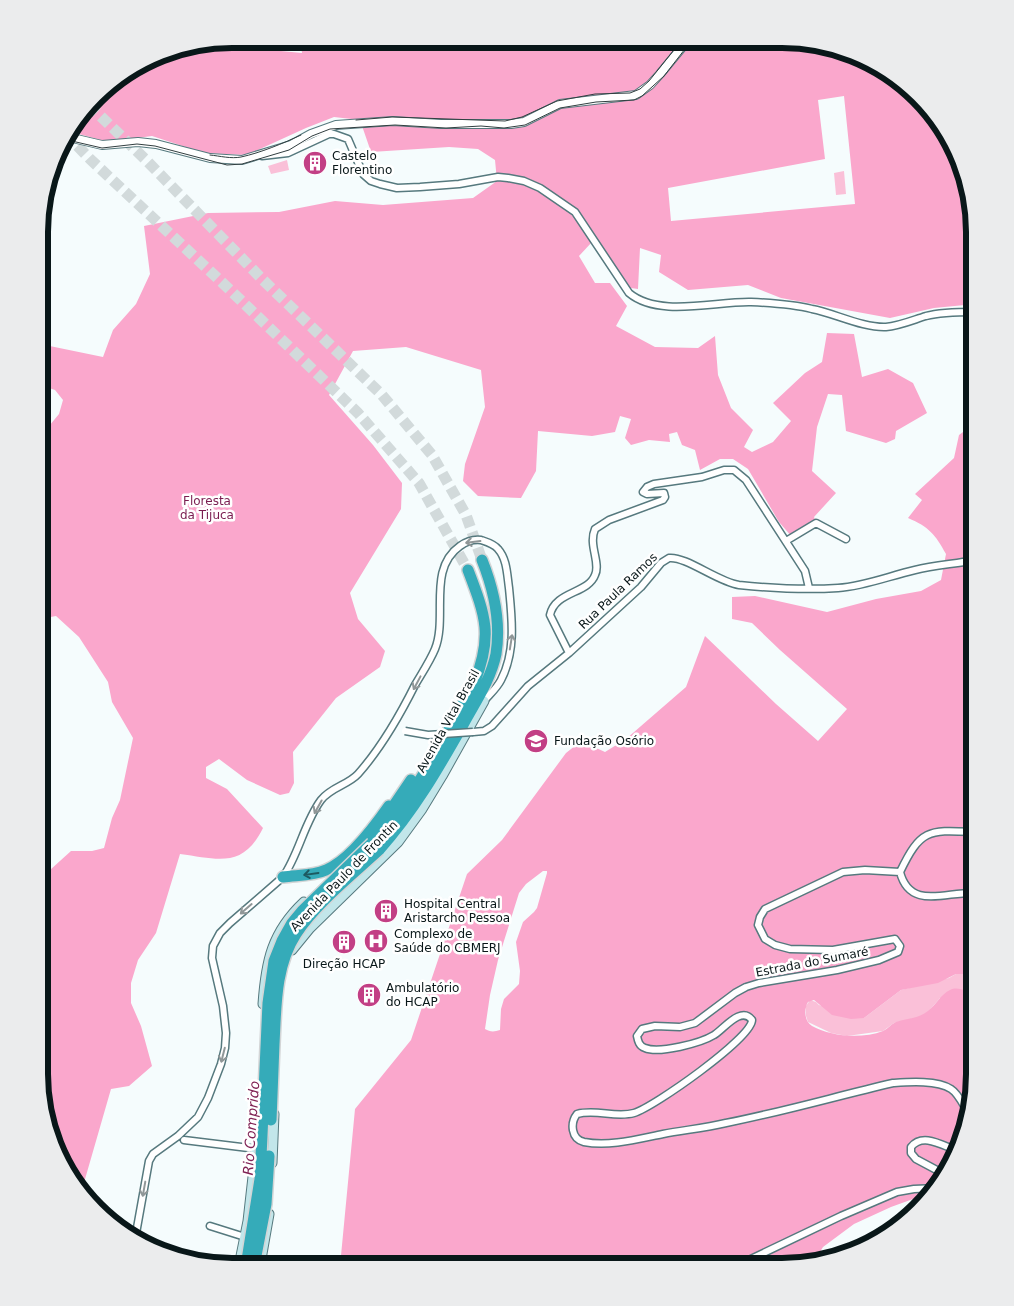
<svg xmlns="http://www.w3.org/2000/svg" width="1014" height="1306" viewBox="0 0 1014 1306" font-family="'DejaVu Sans',sans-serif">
  <rect width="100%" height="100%" fill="#f5fcfd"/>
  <path fill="#fac0d8" d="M287,160L289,170L271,174L268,166Z
    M844,171L846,194L836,195L834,173Z
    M956,974H975V1013L974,997L940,998L928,1012L919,1017L894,1023L883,1031L847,1036L831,1033L808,1022L806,1016V1006L810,1000L816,1002L819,1005L864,1018L901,990L949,978Z"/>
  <path fill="#faa7cc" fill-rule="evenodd" d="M231,39H278L281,51L302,53L300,39L808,40L890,71L928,105L955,146L975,231V304L934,308L890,318L781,298L748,285L688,290L659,272L661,255L640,248L638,289L624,287L592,242L579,256L595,283H610L627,306L616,326L655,347L698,348L715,336L718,375L731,408L753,430L744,447L752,452L773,442L791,421L773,403L805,373L822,362L827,333L854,334L862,377L888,369L913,383L927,413L896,431L895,439L886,443L846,431L842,395L828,394L817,427L812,471L836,493L814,517L816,522L792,537L779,522L748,469L733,459H720L700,470L695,450L682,445L677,432L669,434L670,442L649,440L631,445L625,438L631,419L620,416L615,432L592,436L538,431L536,471L521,498L478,496L463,481L465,464L485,407L481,370L406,347L353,351L329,395L373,445L402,483L401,509L350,593L358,619L385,651L380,667L336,698L293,752L294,783L289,793L280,795L247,780L219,759L206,767V778L227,789L263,828C243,869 218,859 180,854L156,933L138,960L131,983V1003L141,1026L152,1066L129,1086L111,1089L81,1193L59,1160L39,1075V887L50,870L71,851H92L104,848L112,818L120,800L133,738L112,702L108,682L79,637L56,616L40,619V437L59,414L63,400L55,390L40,385V344L103,357L113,330L136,304L150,274L144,226L208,213L279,212L335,201L383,205L473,198L497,181L495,160L478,149L449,147L371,152L360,120L334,117L306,128L247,155L204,153L152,136L108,142L68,131L105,86L169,49ZM844,96L855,204L671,221L668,188L825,159L818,100Z
    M975,423V974H956L938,983L901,990L864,1018L851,1019L832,1015L814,1000L808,1002C804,1009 804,1021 812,1026C832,1037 862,1039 883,1031C888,1029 891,1024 896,1022C907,1018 918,1019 928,1011C936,1005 941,994 950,990C958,986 968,991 974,997L975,1088L965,1137L943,1182L924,1203L913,1199L891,1207L854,1224L823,1247L815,1260L783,1267L340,1266L355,1109L411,1040L467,874L502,840L566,753L581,741L605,752L626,739L686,687L705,636L776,704L818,741L847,709L780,650L752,623L732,619V597L755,596L827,612L876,599L921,591L941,580L946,554C935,534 929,527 908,518L922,500L915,494L954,458L959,435ZM543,871H547V873L537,908L534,912L523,922L516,942L520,971L519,984L504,999L501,1009L500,1030C494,1032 490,1032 485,1029L490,995L498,960L519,893L526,884Z"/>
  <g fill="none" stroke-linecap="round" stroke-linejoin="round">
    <path stroke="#d2dadb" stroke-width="11" stroke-dasharray="11 5.5" stroke-linecap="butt" d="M89,105L146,160L262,279L382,395L432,455L466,515L482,560
      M66,134L90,159L229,289L358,413L419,483L468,570"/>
    <g stroke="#56797e" stroke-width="9">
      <path id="minor" d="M262,156L288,153L329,134H334L348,139L363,174L371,181L380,184L397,188L420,187L459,184L498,177L508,178L524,181L540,188L575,212L629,293C659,318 715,301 751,302C772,303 792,304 812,309C834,313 863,328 886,327C899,326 913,320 926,316C941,312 959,312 975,312
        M786,541L816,523L846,539
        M569,653L550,615C555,591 588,594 595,575C601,563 588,545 595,529L609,520L663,500L665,497L664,493L647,494L643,492L647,487L654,484L702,477L724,470H734L746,480L805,571L809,588
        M473,732L484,731L492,726L528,686L569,653L641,587L661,563L669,558C686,556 718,582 739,585C769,588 807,590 838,588C865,586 889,576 915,570C935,565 955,564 975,560
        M900,872C921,828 929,830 975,832
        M969,1114C964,1107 959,1094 951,1089C937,1080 909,1082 893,1083C837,1096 782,1112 726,1123C705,1128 684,1130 663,1134C638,1139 609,1147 584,1142C571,1139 570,1123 577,1114C596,1109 616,1118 634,1113C654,1107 752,1038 752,1020C741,1005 723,1030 714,1035C701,1043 659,1054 645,1048C639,1046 638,1041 637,1036L642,1029L655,1026L680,1027L695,1023L735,993L746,987L759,983L837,970L879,960L898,952L900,946L895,939L833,950L790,949L775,945L765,939L758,925L760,917L765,909L843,872L865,870L900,872C910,911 947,891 975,893
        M184,1140L257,1149
        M946,1175L916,1159L911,1153V1147C923,1132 943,1146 958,1151
        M210,1226L245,1237
        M135,1239L149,1161L153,1154L178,1136L198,1117L208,1098L221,1064L225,1048L226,1033L223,1006L212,958L213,946L220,933L230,923L283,877C299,854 304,823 321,800C331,787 348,785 358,774C382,747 399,717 415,685C422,673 430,661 435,649C448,617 427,569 460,546C467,541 473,539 481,540C487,542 494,544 498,549C507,559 507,574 509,588C512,619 516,651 501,680C497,688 490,694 484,701
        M734,1267L841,1216L897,1192L914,1189L937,1188"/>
    </g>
    <g stroke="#56797e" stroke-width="10">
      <path id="tertiary" d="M64,136L102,145L138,142L156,144L210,158L242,160L291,145L311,134L336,125L393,121L441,124H511L524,122L560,104L636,95L650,85L660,74L688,40"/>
    </g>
    <g stroke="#56797e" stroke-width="11">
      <path id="secondary" d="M292,950L310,928L398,842L422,809L442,776L484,701
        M263,1004C266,961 272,932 304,902
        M272,1163L274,1114
        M260,1265L269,1214
        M239,1266L248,1221L256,1150"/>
    </g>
    <g stroke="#d3d5d6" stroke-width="14">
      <path id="motorway" d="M388,814L411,780
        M372,843C416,797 443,739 474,684C493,636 486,617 468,570
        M379,850C414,811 438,769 464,723C476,701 491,679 496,654C501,622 494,590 482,560
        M283,877C297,875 313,876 326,870C349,861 375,826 389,806"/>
    </g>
    <use href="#minor" stroke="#fff" stroke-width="6"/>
    <use href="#tertiary" stroke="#fff" stroke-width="8"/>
    <use href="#secondary" stroke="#c2e6ea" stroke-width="9"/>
    <use href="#motorway" stroke="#35abb9" stroke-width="11"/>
    <path stroke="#313e40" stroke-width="1" d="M356,120L392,117L505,121L522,117L557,101L595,94L630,93L640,89L649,81L682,40
      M63,139L102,148L137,144L155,146L227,165L242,164L289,150L312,136L330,129L395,125L446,128L481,126L504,128L525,125L560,108L596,102L634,100L642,96L664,76L692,40
      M210,155C220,156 231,159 241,157C260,153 284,143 301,135"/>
    <g stroke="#56797e" stroke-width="9" stroke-linecap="butt">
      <path id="minor-bridge" d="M405,731L428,735L473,732"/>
    </g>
    <g stroke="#d3d5d6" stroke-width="14" stroke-linecap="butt">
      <path id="motorway-bridge" d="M271,1120C272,1095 273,1070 274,1044C276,1007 275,966 296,934C315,904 353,874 379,850
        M246,1266L260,1179L268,1003L274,961L282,941L292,923L302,911L372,843
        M254,1266L266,1204L269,1156"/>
    </g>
    <use href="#minor-bridge" stroke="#fff" stroke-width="6"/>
    <use href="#motorway-bridge" stroke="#35abb9" stroke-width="11"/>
  </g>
  <defs><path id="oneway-shaft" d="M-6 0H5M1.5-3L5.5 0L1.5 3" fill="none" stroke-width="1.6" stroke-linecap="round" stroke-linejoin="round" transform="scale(1.25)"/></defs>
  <g stroke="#909798">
    <use href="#oneway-shaft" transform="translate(473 542) rotate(173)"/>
    <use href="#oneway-shaft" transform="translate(511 642) rotate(-81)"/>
    <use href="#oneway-shaft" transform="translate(417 683) rotate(118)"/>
    <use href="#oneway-shaft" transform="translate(318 807) rotate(119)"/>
    <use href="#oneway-shaft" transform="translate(246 909) rotate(139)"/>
    <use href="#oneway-shaft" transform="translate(223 1055) rotate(104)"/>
    <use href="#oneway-shaft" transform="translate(144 1189) rotate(100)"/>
  </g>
  <use stroke="#1d5a61" href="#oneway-shaft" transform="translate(311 874) rotate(172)"/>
  <defs>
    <g id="building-disc" transform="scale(1.25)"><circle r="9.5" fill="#c23f85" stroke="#fff"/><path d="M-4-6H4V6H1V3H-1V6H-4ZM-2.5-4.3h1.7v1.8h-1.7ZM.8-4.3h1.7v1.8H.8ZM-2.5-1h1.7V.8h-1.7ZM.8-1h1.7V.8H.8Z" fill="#fff"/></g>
    <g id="school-disc" transform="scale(1.25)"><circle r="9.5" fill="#c23f85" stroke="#fff"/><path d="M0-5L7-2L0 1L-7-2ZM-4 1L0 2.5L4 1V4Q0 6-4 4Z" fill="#fff"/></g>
    <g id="hospital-disc" transform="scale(1.25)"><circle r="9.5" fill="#c23f85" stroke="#fff"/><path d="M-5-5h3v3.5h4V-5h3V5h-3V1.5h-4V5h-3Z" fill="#fff"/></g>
  </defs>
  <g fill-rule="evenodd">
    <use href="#building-disc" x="315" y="163"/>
    <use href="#school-disc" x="536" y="741"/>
    <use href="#building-disc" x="386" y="911"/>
    <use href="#hospital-disc" x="376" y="941"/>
    <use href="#building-disc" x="344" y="942"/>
    <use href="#building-disc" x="369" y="995"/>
  </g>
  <g text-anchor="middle" stroke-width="5" stroke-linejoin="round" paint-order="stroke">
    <g font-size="12" fill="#091719" stroke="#fff" text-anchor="start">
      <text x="332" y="160">Castelo<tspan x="332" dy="14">Florentino</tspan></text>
      <text x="554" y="745">Fundação Osório</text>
      <text x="404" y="908">Hospital Central<tspan x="404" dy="14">Aristarcho Pessoa</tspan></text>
      <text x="394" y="938">Complexo de<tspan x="394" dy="14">Saúde do CBMERJ</tspan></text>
      <text x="344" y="968" text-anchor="middle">Direção HCAP</text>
      <text x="386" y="992">Ambulatório<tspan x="386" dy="14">do HCAP</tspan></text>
    </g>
    <g font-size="12" fill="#7a1d50" stroke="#fff">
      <text x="207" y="505">Floresta<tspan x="207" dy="14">da Tijuca</tspan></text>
    </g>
    <g font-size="12" fill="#091719" stroke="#fff">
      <text transform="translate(618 591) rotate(-44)" y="4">Rua Paula Ramos</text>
      <text transform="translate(448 721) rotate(-61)" y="4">Avenida Vital Brasil</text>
      <text transform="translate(344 876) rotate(-46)" y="4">Avenida Paulo de Frontin</text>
      <text transform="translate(812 962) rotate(-11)" y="4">Estrada do Sumaré</text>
    </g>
    <g font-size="14" font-style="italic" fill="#802355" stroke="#fff">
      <text transform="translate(251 1128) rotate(-86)" y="5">Rio Comprido</text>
    </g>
  </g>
  <path d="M0 0H1014V1306H0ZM232 48H782A184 184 0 0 1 966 232V1074A184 184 0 0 1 782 1258H232A184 184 0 0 1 48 1074V232A184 184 0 0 1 232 48Z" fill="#ebeced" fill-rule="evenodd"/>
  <path fill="none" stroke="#091719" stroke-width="6" d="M232 48H782A184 184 0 0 1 966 232V1074A184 184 0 0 1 782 1258H232A184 184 0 0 1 48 1074V232A184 184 0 0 1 232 48Z"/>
</svg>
